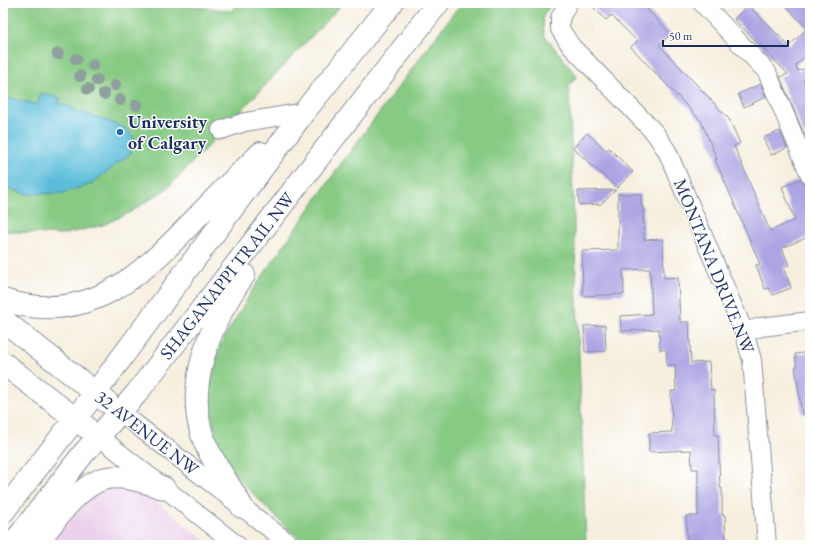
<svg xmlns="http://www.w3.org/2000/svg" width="813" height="548" viewBox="0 0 813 548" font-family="'EB Garamond',serif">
  <rect width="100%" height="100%" fill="#fff"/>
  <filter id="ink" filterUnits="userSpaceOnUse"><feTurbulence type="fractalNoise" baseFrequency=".025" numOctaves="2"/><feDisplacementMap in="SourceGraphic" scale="8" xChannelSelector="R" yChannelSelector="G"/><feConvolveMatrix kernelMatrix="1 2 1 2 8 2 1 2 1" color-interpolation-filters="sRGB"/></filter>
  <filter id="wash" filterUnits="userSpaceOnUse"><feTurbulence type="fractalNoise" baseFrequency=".012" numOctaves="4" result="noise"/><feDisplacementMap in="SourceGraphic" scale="16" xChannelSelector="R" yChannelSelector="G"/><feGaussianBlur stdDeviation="0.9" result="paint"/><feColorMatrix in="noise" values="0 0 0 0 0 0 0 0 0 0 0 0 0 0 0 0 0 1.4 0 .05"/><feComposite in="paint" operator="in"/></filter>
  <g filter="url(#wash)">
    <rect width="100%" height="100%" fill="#f6efde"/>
    <path fill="#ebd1eb" d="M114,486L144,492L211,545H47L94,494Z"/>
    <path fill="#87ca83" stroke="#517c70" d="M3,3H170L231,11L239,3H343L169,187L129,213L103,225L61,235L3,231Z
      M461,3H552L543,15L544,35L577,76L569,86L586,545H309L290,531L247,488L228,466L215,438L209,394L220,345L252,291L343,161Z"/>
    <path fill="#5bbdda" stroke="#3b769c" d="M40,93L61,98L59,101L60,104L74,108L75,111L103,119L125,128L134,138L131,153L91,184L63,193L27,194L3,187V96L38,105Z"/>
    <g id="blocks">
      <path fill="#ada4e3" d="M589,3H641L671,34L659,45L729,119L740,143L734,146L770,231L795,220L782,187L801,179L804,184L810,185V236L782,248L789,265L783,267L791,288L773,295L769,288L765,289L756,265L760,264L715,159H717L701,121L631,47L637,41L611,15L606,20Z
        M783,3H810V52L796,65L798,71L806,68L810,77L803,80L810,98V148L780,77L788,74L734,19L748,5L789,46L807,28Z
        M761,84L766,97L744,107L738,94Z
        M780,131L787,148L771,155L763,138Z
        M587,133L606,150L609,148L633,172L617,188L573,148Z
        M616,190L601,204L579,205L578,191Z
        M618,194H641V206H643L644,240L663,239L664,278L678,277L680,322H689L691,363L709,362L711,390H714L715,435H718L720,488H722V515H725L726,545H687L686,516H698V469H692L691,450L649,452V433L672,432L671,391H676L675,365H667L666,349L660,350L659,329L621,331L620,316L652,314L650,269L623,270L624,294L583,296L582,251L618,250Z
        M605,325L606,351L585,352L584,326Z
        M810,352V414H802L795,367H797L795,354Z"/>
    </g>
  </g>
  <g filter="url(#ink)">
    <use href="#blocks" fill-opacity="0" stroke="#888f9e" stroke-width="1"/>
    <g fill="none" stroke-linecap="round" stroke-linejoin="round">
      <g stroke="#888f9e" stroke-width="20">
        <path id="minor" d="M568,3L560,18V29L571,46L655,133L667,151L744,332L752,360L767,545
          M702,3L767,72L810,175
          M221,130L245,122L304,112
          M744,332L761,327L810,321
          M120,412L291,545
          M98,436L237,545"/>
      </g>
      <g stroke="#888f9e" stroke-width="24">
        <path id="major" d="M3,300C89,327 142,275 197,217C218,195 239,174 261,153
          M3,320L107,402
          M3,363L86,427
          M242,507C231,487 214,464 205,443C182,388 211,321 244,275
          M3,512L96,392L304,112L392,3
          M12,545L83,454L136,394L438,3
          M36,545C52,524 77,487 103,479C122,473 146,483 164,488"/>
      </g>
      <use href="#minor" stroke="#fff" stroke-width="18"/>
      <use href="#major" stroke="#fff" stroke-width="22"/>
    </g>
    <g fill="#8f9f9e">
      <circle cx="58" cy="54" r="6"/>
      <circle cx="76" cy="59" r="6"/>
      <circle cx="93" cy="65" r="6"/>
      <circle cx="80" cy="76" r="6"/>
      <circle cx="97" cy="80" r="6"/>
      <circle cx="115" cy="85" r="6"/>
      <circle cx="88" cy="89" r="6"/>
      <circle cx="104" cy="94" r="6"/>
      <circle cx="120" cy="100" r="6"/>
      <circle cx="137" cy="105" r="6"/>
    </g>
  </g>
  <circle fill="#1f6fb2" stroke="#fff" stroke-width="1.5" cx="120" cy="132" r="4"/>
  <g text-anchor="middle" stroke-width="3" stroke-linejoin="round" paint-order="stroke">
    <g font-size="18" font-weight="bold" fill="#1b2f5e" stroke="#fff" text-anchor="start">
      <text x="128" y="128">University<tspan x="128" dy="21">of Calgary</tspan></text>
    </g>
    <g font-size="18" fill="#1b2f5e" stroke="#fff">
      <text transform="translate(714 266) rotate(68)" y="6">MONTANA DRIVE NW</text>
      <text transform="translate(227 276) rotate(-52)" y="6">SHAGANAPPI TRAIL NW</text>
      <text transform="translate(147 433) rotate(38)" y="6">32 AVENUE NW</text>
    </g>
  </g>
  <rect width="813" height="548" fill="none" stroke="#fff" stroke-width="16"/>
  <path d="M663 40v6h125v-6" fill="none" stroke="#1b2f5e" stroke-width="2"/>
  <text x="669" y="40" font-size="12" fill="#1b2f5e" stroke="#ffffff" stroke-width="3" paint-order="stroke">50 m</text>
</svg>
